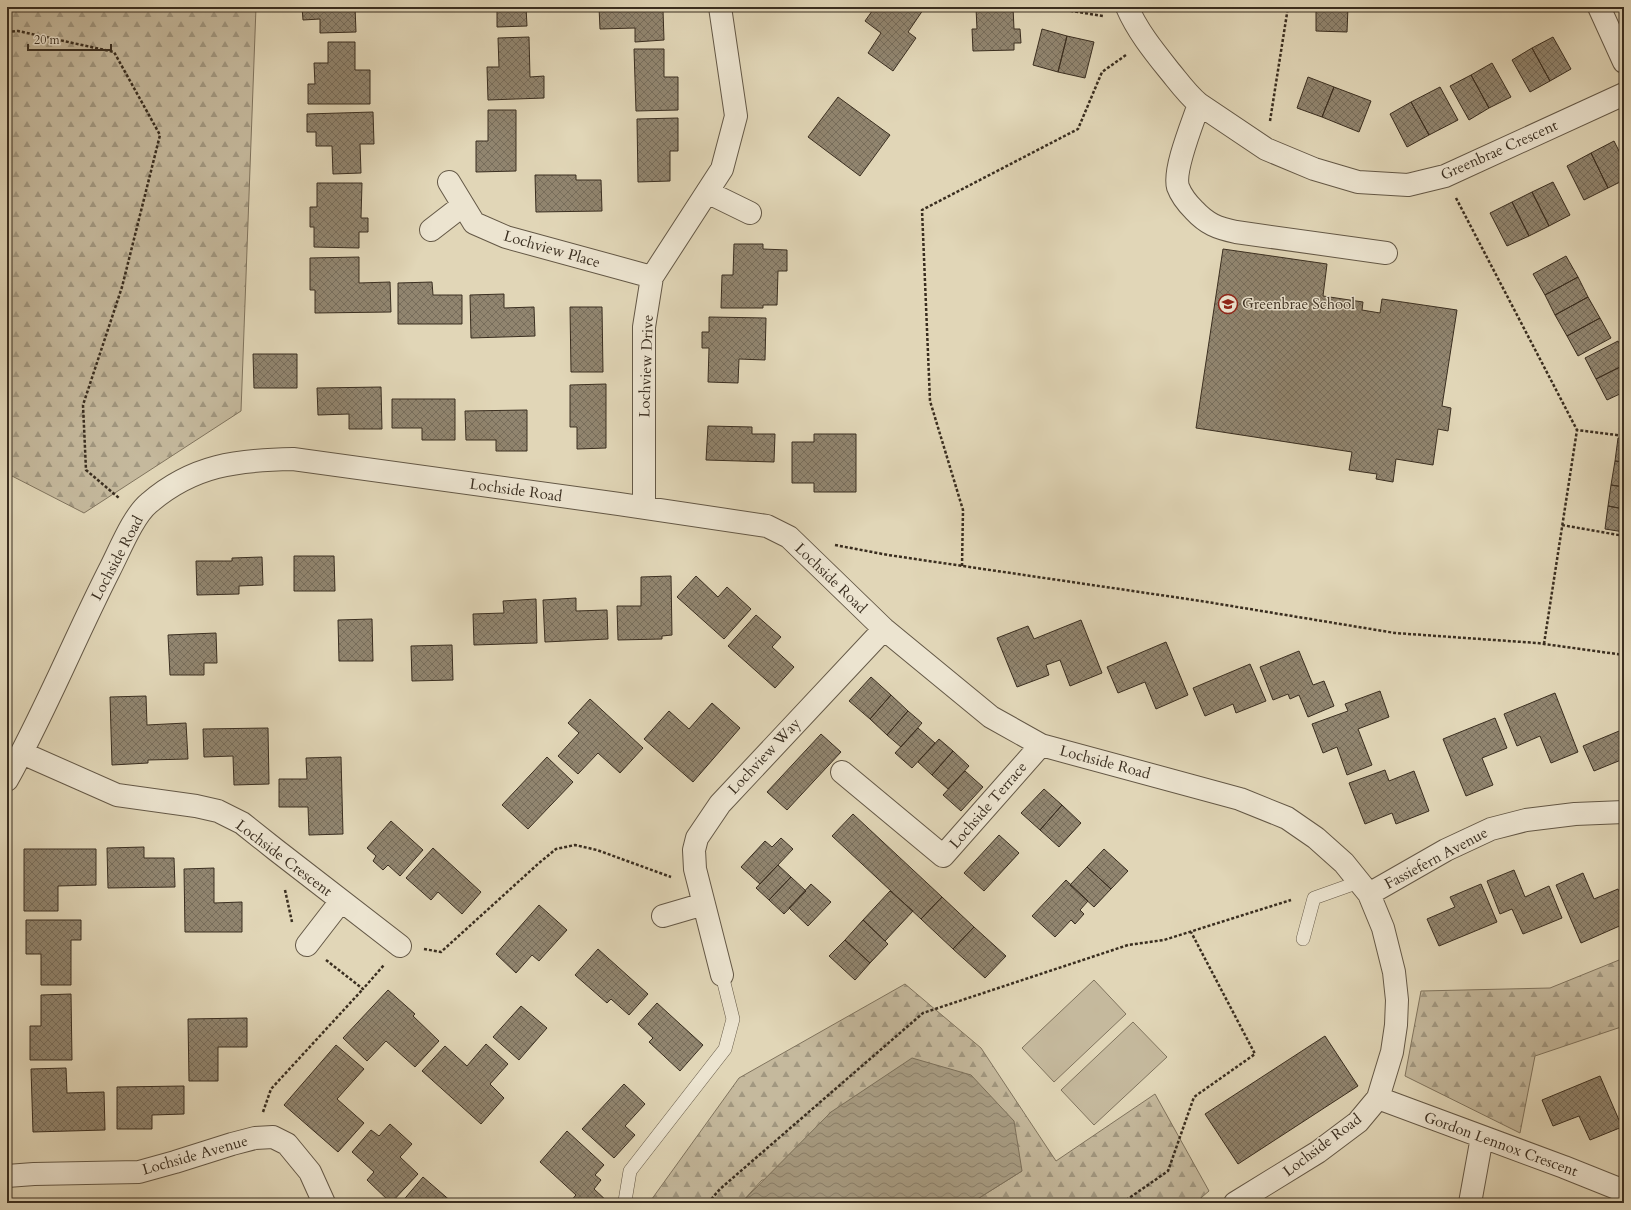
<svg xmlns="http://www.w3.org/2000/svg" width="1631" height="1210" viewBox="0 0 1631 1210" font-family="Cardo,serif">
  <defs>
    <pattern id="forest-firs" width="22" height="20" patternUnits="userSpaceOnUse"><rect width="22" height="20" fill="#c5b99d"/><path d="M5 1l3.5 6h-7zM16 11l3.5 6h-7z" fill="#a19780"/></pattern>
    <pattern id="water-waves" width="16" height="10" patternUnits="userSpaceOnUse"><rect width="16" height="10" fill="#a89d84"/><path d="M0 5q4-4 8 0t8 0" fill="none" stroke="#8a806c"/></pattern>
    <pattern id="building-cross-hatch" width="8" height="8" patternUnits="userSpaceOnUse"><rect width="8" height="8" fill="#91856f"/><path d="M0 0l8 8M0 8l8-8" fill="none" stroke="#776d5b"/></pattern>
  </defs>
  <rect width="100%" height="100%" fill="#e1d6b7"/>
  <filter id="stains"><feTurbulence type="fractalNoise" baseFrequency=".005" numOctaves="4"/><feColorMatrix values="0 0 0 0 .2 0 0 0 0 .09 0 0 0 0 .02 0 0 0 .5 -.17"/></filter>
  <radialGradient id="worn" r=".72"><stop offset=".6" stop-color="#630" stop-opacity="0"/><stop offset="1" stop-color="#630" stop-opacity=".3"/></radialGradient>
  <path fill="url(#forest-firs)" stroke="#80745e" d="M7,7H256L241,411L84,513L12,476L7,477Z
    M1624,958V1026L1535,1056L1520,1133L1405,1076L1421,991L1550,988Z
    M905,984L981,1048L1056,1161L1155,1094L1209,1191L1195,1203H971L1022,1171L762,1180L741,1203H649L739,1078Z"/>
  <path fill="#c5b99d" stroke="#80745e" d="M1094,980L1126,1014L1054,1082L1022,1048Z
    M1133,1022L1167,1057L1094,1125L1061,1090Z"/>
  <path fill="url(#water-waves)" stroke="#7c715c" d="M912,1058L971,1075L1014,1121L1022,1171L971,1203H741L831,1112Z"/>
  <path fill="url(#building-cross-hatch)" stroke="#3a2e20" d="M302,7H355L356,32L320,33V19L303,20Z
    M497,7H526L527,26L497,27Z
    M599,7H635V11L663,10L664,40L635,42V28L600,29Z
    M875,7H918L923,10L908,32L916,38L893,71L868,53L881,33L865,21Z
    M1013,7L1014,29H1020L1021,43H1014V50L973,51L972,29H977L976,8Z
    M1316,7H1348L1347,32L1316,31Z
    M1042,29L1067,36L1058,72L1033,65Z
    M1067,36L1094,42L1085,78L1058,72Z
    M529,37L530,77L544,76V98L488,100L487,67H499L498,38Z
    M1553,37L1571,69L1550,81L1532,48Z
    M328,42H355V70H370V104H308V84H315L314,63H328Z
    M1532,48L1550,81L1530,92L1512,60Z
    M634,49H664V77H678V110L636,111Z
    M1492,63L1511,97L1489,108L1471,75Z
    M1471,75L1489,108L1469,120L1450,86Z
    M1308,77L1334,87L1322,117L1297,108Z
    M1334,87L1371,101L1359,132L1322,117Z
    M1440,87L1458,120L1429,135L1411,102Z
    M838,97L890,135L860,176L808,137Z
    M1411,102L1429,135L1407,147L1390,114Z
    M488,110H516V171L476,172V141H488Z
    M373,112L374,144H360L361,173L333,174L332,146H316V132H307V114Z
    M678,118V151H670V181L638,182L637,119Z
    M1614,141L1624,161V180L1608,188L1591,153Z
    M1591,153L1608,188L1584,200L1567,166Z
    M535,175H576V180H601L602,211L536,212Z
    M1553,182L1570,215L1549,226L1532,192Z
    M317,183H362L361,218H368V232H359V248L314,247V227H310V207H317Z
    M1532,192L1549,226L1529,236L1512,202Z
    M1512,202L1529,236L1507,246L1490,213Z
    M734,244H763V249L787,250V271H778L777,305H763V308H721L722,275H733Z
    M1223,249L1327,264L1323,296L1363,302L1362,310L1380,313L1382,299L1457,310L1442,406L1451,408L1448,431L1438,429L1433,465L1396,459L1393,482L1376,479L1377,474L1349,470L1352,452L1196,428Z
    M1566,256L1578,277L1545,295L1533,274Z
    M359,257V283L390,282L391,312L315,313V290H310V258Z
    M1578,277L1588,297L1555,315L1545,295Z
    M432,282L433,295H462V324H398V283Z
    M504,294V308L534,307L535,336L471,338L470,295Z
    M1588,297L1600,318L1567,336L1555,315Z
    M570,307H602L603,372H571Z
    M709,317L766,318L765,360L739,359L738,383L708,382L709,348H702V332H709Z
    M1600,318L1611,338L1578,356L1567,336Z
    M1618,341L1624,353V365L1596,379L1585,358Z
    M253,354H297V388H254Z
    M1624,365V392L1607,400L1596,379Z
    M606,384V448L577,449V427H570V385Z
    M381,387L382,429H349V414L318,415L317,388Z
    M392,399H455V440H422V428H392Z
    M527,410V451H496V440H466L465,411Z
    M708,426L752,427V434H775L774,462L706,460Z
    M814,434H856V492H814V483H792V442H814Z
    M1618,438L1624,439V462L1615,461Z
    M1615,461L1624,462V487L1611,485Z
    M1611,485L1624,487V509L1608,506Z
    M7,506H11V535H7Z
    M1608,506L1624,509V532L1605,529Z
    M294,556H334L335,591H294Z
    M262,557L263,585L239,586V594L197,595L196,561H232V558Z
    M671,576L672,635L662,636V639L618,640L617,606H641V577Z
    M696,576L718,597L727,587L751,609L724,639L677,597Z
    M576,598V611L607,610L608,639L545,642L543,600Z
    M536,599L537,643L474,645L473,614L504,613L503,601Z
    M756,615L781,637L772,647L794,667L775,688L728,646Z
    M372,619L373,661H339L338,620Z
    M1081,620L1102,673L1070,686L1060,660L1046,665L1049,675L1017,687L997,638L1028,626L1034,639Z
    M216,633L217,663H204V675H170L168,635Z
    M1166,642L1188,695L1156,709L1145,682L1118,693L1107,667Z
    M452,645L453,680L412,681L411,646Z
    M1299,651L1313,685L1324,681L1334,706L1308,717L1299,695L1290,699L1288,694L1273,700L1260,667Z
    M1250,664L1266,701L1236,713L1233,704L1205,716L1193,688Z
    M871,677L891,695L870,719L849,701Z
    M1380,691L1389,717L1358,729L1372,765L1347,775L1337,747L1323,753L1312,724L1348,711L1345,704Z
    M1555,693L1578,752L1551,763L1540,736L1517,746L1504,714Z
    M891,695L908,711L887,735L870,719Z
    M146,696L147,725L186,723L188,759L148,760V763L112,765L110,697Z
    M590,699L643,748L620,773L598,753L578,774L558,756L579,733L568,723Z
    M712,703L740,728L693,782L644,739L669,711L689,729Z
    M908,711L922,723L901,747L887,735Z
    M1495,718L1507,748L1482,758L1493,785L1466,796L1443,739Z
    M268,728L269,784L234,785L233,756L204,757L203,729Z
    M918,728L935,743L912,768L895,753Z
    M1624,729V767L1621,760L1594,771L1583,746Z
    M821,734L841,752L787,810L767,792Z
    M939,739L953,751L932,775L918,762Z
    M953,751L969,766L948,789L932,775Z
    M341,757L343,834L309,835L308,807H279V779H307L306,758Z
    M547,757L573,782L528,829L502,805Z
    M1385,770L1389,781L1414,771L1429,811L1396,824L1392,813L1365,824L1349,783Z
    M965,771L983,787L961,811L943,795Z
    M1044,789L1062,805L1040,830L1021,813Z
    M1062,805L1081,823L1059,847L1040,830Z
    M853,814L942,897L921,919L832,836Z
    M391,821L423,850L400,876L388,865L383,870L373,861L376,856L367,848Z
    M999,835L1019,853L984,891L964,873Z
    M781,838L793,849L760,884L741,867L765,841L772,847Z
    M144,847V858H174L175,887L108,888L107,848Z
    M433,848L481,892L462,914L438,892L431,900L406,878Z
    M24,849H96V885L58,886V911H24Z
    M1104,849L1128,871L1111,889L1087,867Z
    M778,865L791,877L769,900L756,888Z
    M1087,867L1111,889L1094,907L1070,885Z
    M214,868V903L242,902V932H185L184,869Z
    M1514,870L1525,897L1549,886L1562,918L1523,934L1512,909L1500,914L1487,881Z
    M1583,873L1594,899L1618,889L1624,904V924L1581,943L1556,885Z
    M791,877L806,891L784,914L769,900Z
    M1066,880L1088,901L1080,910L1084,914L1075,924L1071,920L1055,937L1032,916Z
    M811,884L831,902L808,926L789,908Z
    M1481,884L1497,922L1439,946L1427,919L1455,907L1450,897Z
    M890,891L913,911L885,941L863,920Z
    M942,897L974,927L953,949L921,919Z
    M539,905L567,930L539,961L532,955L516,973L496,954Z
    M26,920H81V940H71V985H41V954H26Z
    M863,920L888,944L870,963L845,940Z
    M974,927L1006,956L985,978L953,949Z
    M845,940L870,963L855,980L829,956Z
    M598,949L648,994L629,1015L611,999L607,1003L575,975Z
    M388,990L415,1014L413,1016L439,1041L415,1067L386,1041L367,1061L343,1038Z
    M71,994L72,1060H30V1026H41V995Z
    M657,1003L703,1045L680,1071L649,1042L653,1038L638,1024Z
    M521,1006L547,1028L519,1060L493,1037Z
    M247,1018V1047H218V1081H189L188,1019Z
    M1325,1036L1358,1086L1238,1164L1205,1114Z
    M486,1044L508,1064L490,1084L504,1098L481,1124L422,1071L445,1046L467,1066Z
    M336,1045L364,1069L337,1099L364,1123L338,1152L284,1105Z
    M66,1068L67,1093L104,1092L105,1130L33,1132L31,1069Z
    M1600,1076L1622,1127L1590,1140L1579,1116L1553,1126L1542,1100Z
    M624,1084L645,1104L625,1126L635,1135L614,1158L582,1129Z
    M184,1086V1114L152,1115V1129H117V1087Z
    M390,1124L412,1144L400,1157L418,1174L391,1203L367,1180L374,1172L352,1152L371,1130L379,1136Z
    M567,1131L604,1165L595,1175L601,1180L594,1189L609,1203H569L576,1195L540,1162Z
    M423,1177L453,1203H401Z"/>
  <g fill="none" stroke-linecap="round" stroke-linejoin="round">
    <g stroke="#645846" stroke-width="14">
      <path id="lane" d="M1303,939L1314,898L1359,882
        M623,1203L625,1201L630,1171L725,1049L733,1019L722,975"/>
    </g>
    <g stroke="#645846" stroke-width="24">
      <path id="street" d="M1127,7C1137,30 1152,49 1168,69C1178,81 1187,94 1199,104L1266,149L1314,169L1358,182L1408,185L1445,176L1624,94
        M1599,7L1624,62
        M1199,104C1193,122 1173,170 1178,187C1181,195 1188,204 1194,210C1207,224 1217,228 1236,232L1386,253
        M449,182L474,223L506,237L652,277
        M707,192L750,213
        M431,230L462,206
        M644,507V327L652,277L722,169L736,116L720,7
        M22,753L117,795L196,806L218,811L242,823L276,850L400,946
        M842,772L943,856L1041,745
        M7,780C45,712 74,640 109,571C119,552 133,516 149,503C193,465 237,460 293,459L619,504L767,526L789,537L884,629L991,717L1041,745L1240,799L1287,818L1316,838L1344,863L1369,894L1383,928L1394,972L1397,1000L1396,1025L1392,1052L1378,1098L1358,1122L1318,1152L1235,1203
        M1369,894L1446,850L1491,829L1526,820L1575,814L1624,812
        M663,916L704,904
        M307,945L341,901
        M722,975L695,869L694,850L697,838L720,804L884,629
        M1378,1098L1564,1167L1624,1191
        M7,1176L34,1174L139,1172L175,1162L232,1144L255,1138L273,1137L287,1144L310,1172L324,1203
        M1470,1203L1482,1137"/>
    </g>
    <path stroke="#3a2e20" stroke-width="2.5" stroke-dasharray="3 2" stroke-linecap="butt" d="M1056,7L1059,9L1103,16
      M7,32L18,31L114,52L160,135L122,287L83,405L86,470L119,498
      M1270,121L1288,7
      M1456,198L1577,430L1624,436
      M1562,525L1624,536
      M835,545L888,555L1201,601L1395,633L1537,643L1624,655
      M962,566L963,510L930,401L922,210L1078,129L1102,72L1126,55
      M1544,644L1577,430
      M285,890L292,922
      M424,949L441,952L539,863L556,849L575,845L597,850L671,877
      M326,960L363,989L384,965
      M263,1112L271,1089L363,989
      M708,1203L720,1189L923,1013L1128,945L1164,940L1291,900
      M1122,1203L1168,1171L1194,1097L1255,1054L1191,932"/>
    <use href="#lane" stroke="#ece4d0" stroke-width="13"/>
    <use href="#street" stroke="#ece4d0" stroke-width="22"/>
  </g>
  <defs>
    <g id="school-ring" transform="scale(1)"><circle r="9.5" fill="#ece4d0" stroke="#8f2418" stroke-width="1.5"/><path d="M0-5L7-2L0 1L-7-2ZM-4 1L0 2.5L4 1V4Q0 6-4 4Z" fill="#8f2418"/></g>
  </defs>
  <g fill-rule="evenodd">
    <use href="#school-ring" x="1228" y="304"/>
  </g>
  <g text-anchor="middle" stroke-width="3" stroke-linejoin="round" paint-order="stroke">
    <g font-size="15" fill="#3a2e20" stroke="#ece4d0">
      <text transform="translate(1499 150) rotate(-24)" y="5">Greenbrae Crescent</text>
      <text transform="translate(552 249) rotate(16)" y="5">Lochview Place</text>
      <text transform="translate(646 366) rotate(-88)" y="5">Lochview Drive</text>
      <text transform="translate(516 490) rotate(8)" y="5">Lochside Road</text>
      <text transform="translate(117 558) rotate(-62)" y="5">Lochside Road</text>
      <text transform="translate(831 578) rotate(44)" y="5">Lochside Road</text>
      <text transform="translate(764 756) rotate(-47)" y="5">Lochview Way</text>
      <text transform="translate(1105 762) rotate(15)" y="5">Lochside Road</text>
      <text transform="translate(988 805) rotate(-49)" y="5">Lochside Terrace</text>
      <text transform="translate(284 858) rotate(37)" y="5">Lochside Crescent</text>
      <text transform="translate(1436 858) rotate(-28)" y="5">Fassiefern Avenue</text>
      <text transform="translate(1501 1144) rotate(20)" y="5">Gordon Lennox Crescent</text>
      <text transform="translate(1322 1145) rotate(-37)" y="5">Lochside Road</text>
      <text transform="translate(195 1155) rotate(-16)" y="5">Lochside Avenue</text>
    </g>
    <g font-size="15" fill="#3a2e20" stroke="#ece4d0" text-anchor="start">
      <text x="1242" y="309">Greenbrae School</text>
    </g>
  </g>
  <rect width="1631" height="1210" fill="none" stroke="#e1d6b7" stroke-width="24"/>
  <rect x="8" y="8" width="1615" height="1194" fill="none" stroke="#3a2e20" stroke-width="2"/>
  <rect x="12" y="12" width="1607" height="1186" fill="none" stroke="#3a2e20"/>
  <path d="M28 44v6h83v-6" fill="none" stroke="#3a2e20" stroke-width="2"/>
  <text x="34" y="44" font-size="12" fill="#3a2e20" stroke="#ece4d0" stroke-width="3" paint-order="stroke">20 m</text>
  <rect width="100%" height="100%" filter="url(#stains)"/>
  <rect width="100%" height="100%" fill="url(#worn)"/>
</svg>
